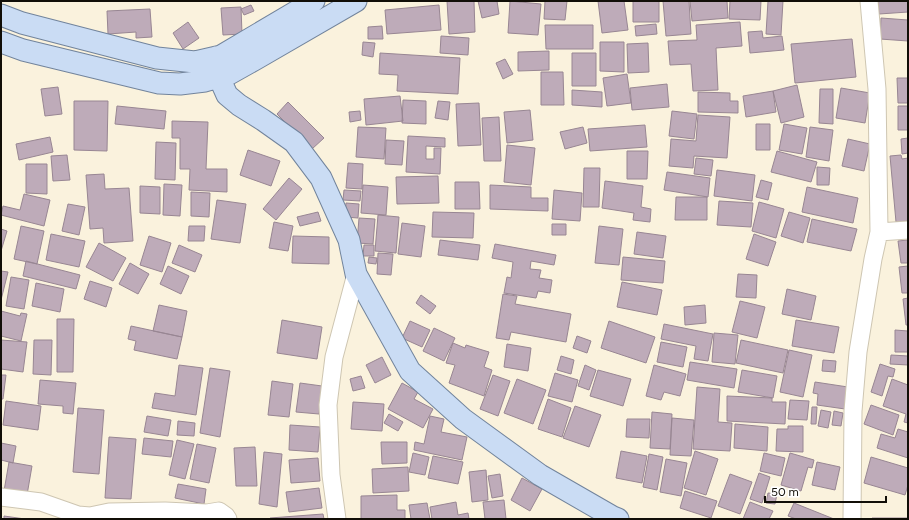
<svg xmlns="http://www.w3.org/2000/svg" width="909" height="520" viewBox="0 0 909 520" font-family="Figtree,sans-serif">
  <rect width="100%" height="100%" fill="#faf2dd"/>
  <path fill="#beabb9" stroke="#988693" d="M447,1H474L475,32L449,34Z
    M478,1H497L499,14L482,18Z
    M510,1L541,4L538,35L508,33Z
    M545,1H567L565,20L544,19Z
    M598,1H624L628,30L602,33Z
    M633,1H659V22H633Z
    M663,1H689L691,34L666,36Z
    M690,1H727L728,18L692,21Z
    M730,1H761L760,20L729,19Z
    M768,1H783L781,35L766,34Z
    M878,1H908V12L879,14Z
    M251,5L254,11L244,15L241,9Z
    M439,5L441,30L387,34L385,10Z
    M241,7L242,34L223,35L221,8Z
    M150,9L152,37L136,38V32L108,34L107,11Z
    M881,18L908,20V41L880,39Z
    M188,22L199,38L183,49L173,33Z
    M740,22L742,46L716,48L718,90L693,91L691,64L670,65L668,41L697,40L696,25Z
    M656,24L657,34L636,36L635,26Z
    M545,25H593V49H546Z
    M382,26L383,39H368V27Z
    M762,31L763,38L782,36L784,50L750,53L748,32Z
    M441,36L469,38L468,55L440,53Z
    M852,39L856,77L795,83L791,44Z
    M363,42L375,43L373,57L362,55Z
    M600,42H624V72L600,71Z
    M648,43L649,72L628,73L627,44Z
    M549,51V70L518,71V52Z
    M380,53L460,58L458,94L397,91L398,75L379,74Z
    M572,53H596V86H572Z
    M505,59L513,74L503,79L496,63Z
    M541,72H563L564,105H541Z
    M627,74L631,103L607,106L603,78Z
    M897,78H908V103H898Z
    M667,84L669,107L632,110L630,88Z
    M797,85L804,117L781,123L773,91Z
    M58,87L62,114L45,116L41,89Z
    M841,88L870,93L865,123L836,118Z
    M820,89H833V124L819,123Z
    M572,90L602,92V107L572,105Z
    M773,91L776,112L746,117L743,96Z
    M698,92L730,93V101H738V113L698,112Z
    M400,96L403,121L366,125L364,99Z
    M403,100L426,101V124L402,123Z
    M74,101H108L107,151L74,150Z
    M438,101L450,102L448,120L435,118Z
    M288,102L324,138L312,149L277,114Z
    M479,103L481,145L458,146L456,104Z
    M117,106L166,111L164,129L115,124Z
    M898,106H908V130H898Z
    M530,110L533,140L507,143L504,112Z
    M360,111L361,120L350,122L349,112Z
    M672,111L697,114L694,139L669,136Z
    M698,115L730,117L727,158L694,156L693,168L669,166L671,139L696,141Z
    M499,117L501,161H484L482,118Z
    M172,121L208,122L206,169H227V192L189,190L190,169H180V138H172Z
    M756,124H770V150H756Z
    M784,124L807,128L802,154L779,150Z
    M645,125L647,147L590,151L588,129Z
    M358,127L386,128L384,159L356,157Z
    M583,127L587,143L565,149L560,132Z
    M810,127L833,130L829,161L806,157Z
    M408,136L445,138V147L426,146V159H434V148H441L440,174L406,172Z
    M50,137L53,152L19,160L16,144Z
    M908,138V153L902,154L901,139Z
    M848,139L870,144L864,171L842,166Z
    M386,140L404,141L402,165L385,164Z
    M156,142L176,143L175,180L155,179Z
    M507,145L535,148L531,185L504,182Z
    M248,150L280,161L271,186L240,175Z
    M627,151H648L647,179H627Z
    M777,151L817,162L811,182L771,172Z
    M67,155L70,180L53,181L51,156Z
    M901,155L902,159L908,158V221L896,222L890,156Z
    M696,158L713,160L711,176L694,174Z
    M348,163L363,164L362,189L346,188Z
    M26,164H47V194L26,193Z
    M817,167L830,168L829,185H817Z
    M584,168H600L599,207H583Z
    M717,170L755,175L752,201L714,196Z
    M667,172L710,178L708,197L664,190Z
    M104,174L105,189L129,188L133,241L104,243L103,228L90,229L86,175Z
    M438,176L439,203L397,204L396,177Z
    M289,178L302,189L276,220L263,209Z
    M761,180L772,183L768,200L756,197Z
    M605,181L643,186L641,207L651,209L650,222L633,220L634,213L602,208Z
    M455,182H479L480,209H455Z
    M164,184L182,185L180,216L163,215Z
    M363,185L388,187L386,215L361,213Z
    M490,185L531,187V198H548V211L490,209Z
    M140,186L160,187V214L140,213Z
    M807,187L858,198L853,223L802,212Z
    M344,190L361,191L360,201L343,200Z
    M554,190L582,193L580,221L552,219Z
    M191,192L210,193L209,217L191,216Z
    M24,194L50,200L44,226L1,215L3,206L20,210Z
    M676,197H707V220H675Z
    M217,200L246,204L240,243L211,239Z
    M719,201L753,203L751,227L717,225Z
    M759,202L784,209L776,238L752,231Z
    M346,203L359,204L358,218L345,217Z
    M68,204L85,207L79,235L62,231Z
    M318,212L321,221L300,226L297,217Z
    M433,212L474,213L473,238L432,237Z
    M789,212L810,218L803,243L781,236Z
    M378,215L399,217L396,253L375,251Z
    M359,218L375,219L373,244L357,243Z
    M812,219L857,229L851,251L807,242Z
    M274,222L293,226L288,251L269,248Z
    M402,223L425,226L421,257L398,254Z
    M552,224H566V235H552Z
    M21,226L44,231L37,264L14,259Z
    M189,226H205L204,241H188Z
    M599,226L623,229L619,265L595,263Z
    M1,229L7,231L1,251Z
    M637,232L666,236L663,258L634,254Z
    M51,234L85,241L79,267L46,260Z
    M754,234L776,242L768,266L746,259Z
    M149,236L171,243L162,272L140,265Z
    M293,236L329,237V264L292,263Z
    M440,240L480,245L478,260L438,255Z
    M908,240V263H901L898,241Z
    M99,243L126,258L113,281L86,267Z
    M495,244L556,255L554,265L531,261L530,269L541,270L539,278L552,280L550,293L538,291L536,298L504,293L507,277L511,278L513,262L492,258Z
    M179,245L202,255L195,272L172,263Z
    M364,245H374V256H363Z
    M378,253L393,254L391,275L377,274Z
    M369,257L377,258L376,264L368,263Z
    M623,257L665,261L663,283L621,280Z
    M26,261L80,275L76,289L23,276Z
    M130,263L149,274L138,294L119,284Z
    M168,266L189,276L181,294L160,284Z
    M908,266V293H902L899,267Z
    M1,271L8,272L1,300Z
    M738,274L757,275L756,298L736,297Z
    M11,277L29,280L24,309L6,306Z
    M90,281L112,288L106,307L84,299Z
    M622,282L662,290L657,315L617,307Z
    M36,283L64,289L60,312L32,306Z
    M787,289L816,296L811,320L782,314Z
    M503,294L517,296L515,304L571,314L566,342L511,332L509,340L496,338Z
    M421,295L436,306L430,314L416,303Z
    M908,298V325H906L903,299Z
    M740,301L765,307L757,338L732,332Z
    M159,305L187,311L182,337L153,331Z
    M705,305L706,323L685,325L684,307Z
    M1,311L20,316L21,313L27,314L21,341L1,336Z
    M57,319H74L73,372H57Z
    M282,320L322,327L317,359L277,353Z
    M796,320L839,327L834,353L792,346Z
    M410,321L430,330L422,347L402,338Z
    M609,321L655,337L646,363L601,348Z
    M664,324L713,334L708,361L694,359L696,346L661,339Z
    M131,326L182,337L177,359L134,350L136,341L128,339Z
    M434,328L455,338L444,361L423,351Z
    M895,330L908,331V352H895Z
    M714,333L738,335L735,364L712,362Z
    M577,336L591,341L587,353L573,348Z
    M1,340L27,342L23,372L1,369Z
    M34,340H52L51,375L33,374Z
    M741,340L788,350L783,373L736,363Z
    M661,342L687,347L683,367L657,362Z
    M453,343L465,348L466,345L489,352L484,367L492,370L484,396L449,383L455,365L446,363Z
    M507,344L531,348L528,371L504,367Z
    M789,350L812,355L803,397L780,392Z
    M891,355L908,356V365L890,364Z
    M561,356L574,360L571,374L557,370Z
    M382,357L391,375L375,383L366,365Z
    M823,360L836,361L835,372L822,371Z
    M690,362L737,369L734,388L687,380Z
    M880,364L895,369L893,377L888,376L882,396L871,392Z
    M179,365L203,368L196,415L152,408L155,393L175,396Z
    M585,365L596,370L589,390L578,386Z
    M654,365L686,374L680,396L664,392L661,400L646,396Z
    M210,368L230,371L220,437L200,433Z
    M598,370L631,379L623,406L590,396Z
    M742,370L777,376L773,398L738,392Z
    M555,373L578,380L572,402L548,396Z
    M1,375H6L3,399H1Z
    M493,375L510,381L498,416L480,409Z
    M361,376L365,388L353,391L350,379Z
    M517,379L546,390L533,424L504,413Z
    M892,379L908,385V423L904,422L906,414L883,406Z
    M40,380L76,383L73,414L63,413V406L38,404Z
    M272,381L293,384L289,417L268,415Z
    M815,382L848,387L845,409L817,405L818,394L813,393Z
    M300,383L322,386L319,414L296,412Z
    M402,383L418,392L414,399L433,409L423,428L388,409Z
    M697,387L720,389L718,422L732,423L730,451L693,449Z
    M727,396L772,398V402H786L785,424L727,421Z
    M548,399L571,408L562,437L538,429Z
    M790,400L809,401L807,420L788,419Z
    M6,401L41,406L38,430L3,425Z
    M353,402L384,404L382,431L351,429Z
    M871,405L899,415L893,435L864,424Z
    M575,406L601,415L589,447L563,438Z
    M812,407H817L816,424H811Z
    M78,408L104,410L99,474L73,472Z
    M821,410L831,412L828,428L818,426Z
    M834,411L843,413L841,426L832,425Z
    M652,412L672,414L670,449L650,448Z
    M389,414L403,422L398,431L384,423Z
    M147,416L171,420L168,436L144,432Z
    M430,416L444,419L441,432L467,437L462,460L414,450L415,442L424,444Z
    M672,418L694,420L691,456L670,455Z
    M627,419H650L649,438L626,437Z
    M178,421L195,423L194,436L177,435Z
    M735,424L768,427L767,451L734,448Z
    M290,425L320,427L318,452L289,450Z
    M788,426H803V452L776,451L777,429H788Z
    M898,429L908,432V458L877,448L881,434L895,438Z
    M109,437L136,439L131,499L105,498Z
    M144,438L173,441L171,457L142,454Z
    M177,440L194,444L185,479L169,475Z
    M381,442H407V463L382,464Z
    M1,443L16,446L13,463L1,460Z
    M197,444L216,448L209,483L190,479Z
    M255,447L257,486H236L234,448Z
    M621,451L647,456L642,483L616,478Z
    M695,451L718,459L706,495L684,488Z
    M264,452L282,454L277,507L259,504Z
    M413,453L429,457L425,475L409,472Z
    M764,453L785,458L781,476L760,471Z
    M790,453L814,460L812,468L808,467L801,491L781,485Z
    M649,454L663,457L657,490L643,487Z
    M433,456L463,462L458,484L428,478Z
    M871,457L908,468V485L905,495L864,483Z
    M318,458L320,481L291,483L289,460Z
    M666,459L687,463L681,496L660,492Z
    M9,462L32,466L27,495L4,491Z
    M817,462L840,467L835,490L812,485Z
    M408,467L409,491L373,493L372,469Z
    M486,470L488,500L472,502L469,472Z
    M759,473L770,477L762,503L750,499Z
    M500,474L503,496L492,498L488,476Z
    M730,474L752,482L740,514L718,506Z
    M522,478L542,489L530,511L511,500Z
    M178,484L206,489L204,504L175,498Z
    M319,488L322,508L289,512L286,492Z
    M685,491L717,501L711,518L680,508Z
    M768,493L777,494L775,504L766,503Z
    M397,495V510H405V519H361V496Z
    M504,500L506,519H485L483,502Z
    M456,502L458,515L468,513L469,519H432L430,507Z
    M750,502L773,511L769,519H743Z
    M427,503L430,519H411L409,505Z
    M794,503L834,519H796L788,516Z
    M323,514L324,519H270V518Z
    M4,516L25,519H4Z
    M872,518H908V519H872Z"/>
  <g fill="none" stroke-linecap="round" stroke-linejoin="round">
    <g stroke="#cec6b2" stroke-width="19">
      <path id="minor" d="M879,232L908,230
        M1,497L41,502L78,515L90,516L109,512L165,511L207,513L219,511L226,516L228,519
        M337,519L331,475L328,405L334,357L356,274
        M852,519L853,411L858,352L873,259L879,232L877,89L869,1"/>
    </g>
    <g stroke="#72849c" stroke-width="23">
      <path id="major" d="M1,15L22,23L157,58L195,62L221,56L314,1
        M1,42L23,50L159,83L180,84L205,81L229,74L254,60L356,1
        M216,57L219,77L227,95L239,105L263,120L294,142L321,178L349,240L356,274L410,371L463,419L540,475L613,517L618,519"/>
    </g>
    <use href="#minor" stroke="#fff" stroke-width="17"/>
    <use href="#major" stroke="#cadcf4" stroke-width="21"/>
  </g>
  <rect width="909" height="520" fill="none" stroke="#110e07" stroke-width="4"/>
  <path d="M765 496v6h121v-6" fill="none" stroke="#110e07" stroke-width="2"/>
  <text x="771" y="496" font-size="12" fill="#110e07" stroke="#ffffff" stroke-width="3" paint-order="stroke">50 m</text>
</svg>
